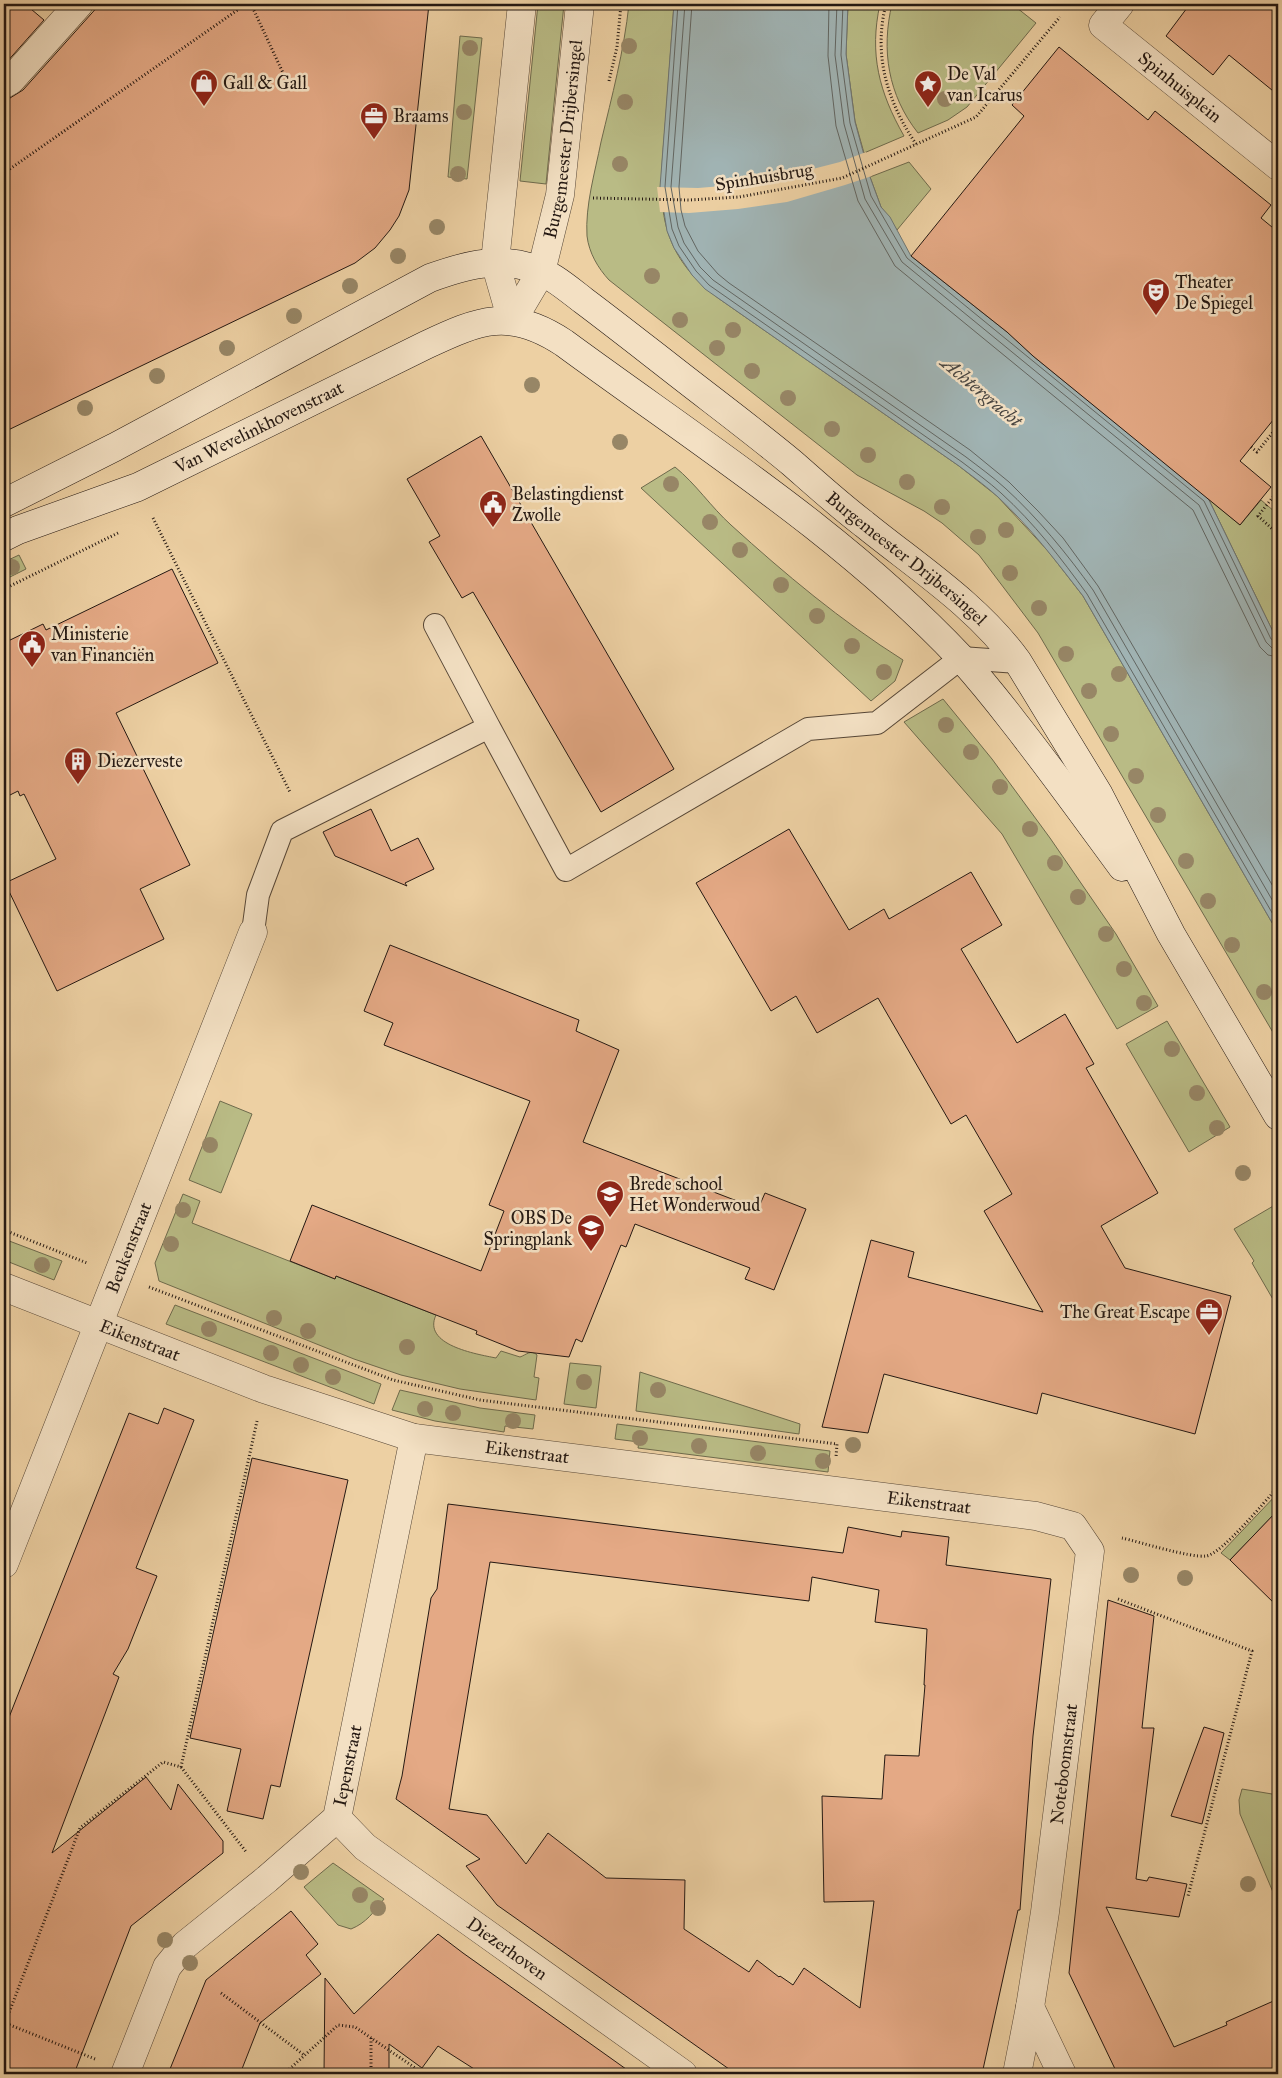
<svg xmlns="http://www.w3.org/2000/svg" width="1282" height="2078" viewBox="0 0 1282 2078" font-family="'IM FELL Great Primer',serif">
  <rect width="100%" height="100%" fill="#edd0a3"/>
  <filter id="stains"><feTurbulence type="fractalNoise" baseFrequency=".004" numOctaves="4"/><feColorMatrix values="0 0 0 0 .2 0 0 0 0 .09 0 0 0 0 .02 0 0 0 .5 -.17"/></filter>
  <radialGradient id="worn" r=".72"><stop offset=".6" stop-color="#630" stop-opacity="0"/><stop offset="1" stop-color="#630" stop-opacity=".3"/></radialGradient>
  <path fill="#b9bb85" stroke="#6e6a4c" d="M538,4H564L546,184L520,181Z
    M629,4H674C671,41 669,78 666,115C660,191 649,246 718,298L959,466L997,496L1048,551L1083,596L1278,933V1041L1038,633L979,555L942,523L924,511L857,475L609,280C598,268 589,253 587,236C585,206 595,172 601,142C612,96 624,51 629,4Z
    M848,4H880C869,54 879,92 904,136L864,153L855,121L846,54Z
    M892,4H1012L1036,23L967,107L948,120L918,133C888,95 881,50 892,4Z
    M460,36L482,38L467,179L448,177Z
    M909,162L931,189L897,230L881,207L870,177Z
    M675,467C696,484 711,507 731,525C785,574 841,621 903,660L895,681L871,701L641,488Z
    M1208,498L1240,525L1261,500L1275,512L1278,508V642Z
    M19,555L26,569L4,580V562Z
    M943,699L992,759L1050,838L1116,934L1158,1006L1117,1029L1002,834L904,722Z
    M1167,1021L1230,1127L1189,1152L1126,1044Z
    M220,1101L252,1114L221,1193L189,1180Z
    M183,1194L200,1201L192,1223L335,1279L336,1276L436,1315C422,1345 476,1354 496,1358L501,1351L520,1357C526,1355 531,1349 537,1355L534,1377L539,1378L536,1400L460,1389L401,1375L354,1359L159,1281L155,1263Z
    M1275,1205L1278,1211V1308L1252,1263L1254,1261L1234,1229Z
    M4,1239L62,1261L54,1280L4,1260Z
    M175,1305L381,1384L374,1404L166,1324Z
    M570,1363L601,1366L596,1408L564,1404Z
    M640,1372L800,1424L799,1434L636,1411Z
    M400,1390L480,1408L535,1415L533,1429L505,1426L504,1432L435,1421L392,1410Z
    M617,1424L830,1451L828,1472L638,1448L639,1442L615,1439Z
    M1278,1493V1510L1230,1560L1221,1553Z
    M1242,1789L1278,1795V1904L1240,1814L1239,1800Z
    M333,1863L384,1899C374,1912 366,1923 351,1929L338,1925L304,1887Z"/>
  <path fill="#a0b3b3" stroke="#6e7573" d="M674,4H848L846,54L855,122L870,177L881,207L890,217L911,256L1007,332L1033,356L1208,498L1278,642V933L1083,596C1056,561 1030,527 998,497C986,486 972,476 959,466L705,289L692,275L674,248L667,231L660,187Z"/>
  <path fill="#edd0a3" d="M866,152L872,176L845,185L787,202L738,209L689,213L660,212L657,187L698,188L758,183L840,162Z"/>
  <g fill="none" stroke-linecap="round" stroke-linejoin="round">
    <path stroke="#626662" stroke-width="1" d="M678,4L665,187L672,229L679,246L696,271L709,285L962,462C975,472 989,482 1001,493C1034,523 1061,558 1087,594L1278,923
      M685,4L671,187L678,227L684,243L700,267L713,280L966,457C979,467 993,477 1005,488C1038,518 1067,554 1093,590L1278,910
      M692,4L679,187L681,210L685,226L698,251L718,274L729,283L970,450L1009,482L1038,511L1063,538L1098,586L1278,895
      M829,4L828,56L836,126L858,201L895,266L1193,510L1260,647L1268,655L1278,657
      M837,4L835,55L844,124L865,199L902,262L1199,505L1266,642L1272,648L1278,649
      M843,4L841,55L850,123L871,196L907,258L1204,501L1271,639L1278,643"/>
  </g>
  <path fill="#e4a985" stroke="#241812" fill-rule="evenodd" d="M4,4H25L44,20L5,64Z
    M100,4H429L409,190L399,216L390,230L375,248L355,263L4,432V105L10,98L23,90Z
    M1190,4H1278V95L1229,55L1213,75L1166,36Z
    M1059,47L1148,120L1155,111L1271,205L1261,218L1278,232V414L1240,461L1271,487L1240,525L1033,356L1007,332L911,256L1024,116L1012,105Z
    M481,436L674,769L601,812L473,592L462,598L429,542L440,536L407,479Z
    M172,569L218,663L116,713L190,865L140,889L164,939L57,991L5,883L56,859L24,794L20,796L18,791L4,798V643L43,624L46,630Z
    M371,809L391,851L418,838L434,869L405,883L407,886L335,856L323,832Z
    M789,829L849,930L884,909L889,919L971,872L1002,925L961,949L1017,1043L1065,1014L1094,1064L1086,1068L1158,1193L1101,1226L1125,1268L1231,1296L1195,1434L1042,1393L1037,1414L884,1374L868,1433L822,1427L871,1240L914,1252L908,1277L1043,1312L984,1211L1012,1194L966,1115L951,1124L878,998L817,1033L796,996L771,1011L696,883Z
    M390,945L579,1020L576,1031L619,1050L583,1142L758,1209L765,1193L806,1209L774,1290L745,1279L750,1268L635,1224L626,1247L621,1245L582,1342L576,1339L569,1357L518,1351L476,1334L477,1331L336,1276L335,1279L290,1261L312,1205L481,1271L504,1211L489,1205L530,1101L384,1045L393,1023L364,1011Z
    M164,1408L194,1420L136,1568L157,1576L128,1649L113,1674L119,1677L52,1853L146,1777L171,1810L178,1784L223,1841V1853L131,1926L74,2074H4V1730L129,1413L158,1424Z
    M252,1458L348,1480L280,1787L271,1785L263,1819L227,1811L241,1749L190,1738Z
    M448,1504L843,1553L848,1527L901,1537L902,1531L949,1537L946,1565L1051,1579L1033,1736L1020,1910H1018L982,2074H736L497,1905L466,1866L480,1859L396,1799L402,1776L431,1598L437,1589ZM490,1562L809,1601L812,1577L879,1590L875,1622L927,1629L924,1685H925L919,1756L885,1755L882,1799L822,1796L824,1902L874,1901L860,2008L804,1968L793,1985L780,1976L779,1977L757,1960L749,1972L684,1929L685,1880L606,1878L548,1833L526,1864L487,1815L449,1809Z
    M1278,1510V1607L1230,1560Z
    M1108,1600L1154,1616L1142,1728H1154L1136,1879L1147,1881L1149,1877L1187,1884L1179,1917L1106,1907L1174,2047L1227,2025L1226,2022L1278,1999V2074H1111L1116,2071L1069,1973Z
    M1204,1727L1224,1733L1202,1824L1171,1816Z
    M291,1911L318,1944L306,1955L321,1974L260,2023L240,2074H168L206,1980Z
    M438,1934L463,1953L633,2074H482L438,2046L422,2068L389,2044V2074H324L325,1978L354,2014Z"/>
  <g fill="none" stroke-linecap="round" stroke-linejoin="round">
    <g stroke="#564636" stroke-width="24">
      <path id="service" d="M435,625L489,727
        M253,932L258,895L282,831L489,727L566,870L808,729L877,723L961,658L1018,662"/>
    </g>
    <g stroke="#564636" stroke-width="29">
      <g id="minor">
        <path id="s1" d="M1120,4L1103,25L1278,166"/>
        <path d="M4,84L11,80L79,4"/>
        <path id="s2" d="M4,1287L264,1389L414,1438L1036,1516L1073,1526L1090,1551L1045,1912L1030,2007"/>
        <path id="s3" d="M4,1564L253,932"/>
        <path id="s4" d="M337,1818L365,1847L683,2074"/>
        <path id="s5" d="M125,2074L167,1967L185,1945L267,1879L337,1818L414,1438"/>
        <path d="M1017,2074L1030,2007L1062,2074"/>
      </g>
    </g>
    <g stroke="#564636" stroke-width="29">
      <g id="tertiary">
        <path id="s6" d="M512,321L541,272L560,195L580,4"/>
        <path d="M512,321L495,262L522,4"/>
      </g>
    </g>
    <g stroke="#241812" stroke-width="29">
      <g id="secondary">
        <path id="s7" d="M4,503L115,447L430,278C464,266 494,257 529,267C550,273 567,288 584,301C612,322 640,344 667,365C709,398 751,429 792,463C816,484 839,505 864,524C917,567 978,606 1018,662L1098,793L1171,934L1278,1116"/>
        <path id="s8" d="M4,537L18,530L138,487L426,345C479,320 510,307 564,343C700,443 845,535 961,658C979,678 996,699 1013,721C1050,768 1086,818 1122,867"/>
      </g>
    </g>
    <path stroke="#241812" stroke-width="3" stroke-dasharray="1 2.5" stroke-linecap="butt" d="M251,4L290,88
      M886,4C873,55 887,101 916,144
      M609,81L617,47L621,4
      M4,173L246,4
      M593,198L689,200L739,197L842,178L976,117L1060,17
      M1251,447L1257,452L1278,426
      M1278,484L1277,492L1258,516L1278,534
      M153,518L290,792
      M4,589L118,533
      M4,1230L87,1263
      M149,1287L393,1380L480,1400L837,1444L836,1457
      M1122,1538C1140,1542 1190,1558 1206,1556C1222,1554 1265,1501 1278,1487
      M1118,1599L1252,1651L1188,1896
      M181,1767L247,1853
      M221,1993L304,2055
      M371,2038V2074
      M95,2059L5,2023L80,1828L163,1762L181,1767L257,1421
      M284,2074L338,2025L355,2027L424,2074"/>
    <use href="#service" stroke="#f3e0c3" stroke-width="22"/>
    <use href="#minor" stroke="#f3e0c3" stroke-width="28"/>
    <use href="#tertiary" stroke="#f3e0c3" stroke-width="28"/>
    <use href="#secondary" stroke="#f3e0c3" stroke-width="28"/>
  </g>
  <g fill="#978666">
    <circle cx="629" cy="46" r="8"/>
    <circle cx="470" cy="48" r="8"/>
    <circle cx="945" cy="99" r="8"/>
    <circle cx="625" cy="102" r="8"/>
    <circle cx="464" cy="112" r="8"/>
    <circle cx="620" cy="164" r="8"/>
    <circle cx="458" cy="174" r="8"/>
    <circle cx="437" cy="227" r="8"/>
    <circle cx="398" cy="256" r="8"/>
    <circle cx="652" cy="276" r="8"/>
    <circle cx="350" cy="286" r="8"/>
    <circle cx="294" cy="316" r="8"/>
    <circle cx="680" cy="320" r="8"/>
    <circle cx="733" cy="330" r="8"/>
    <circle cx="227" cy="348" r="8"/>
    <circle cx="717" cy="348" r="8"/>
    <circle cx="752" cy="371" r="8"/>
    <circle cx="157" cy="376" r="8"/>
    <circle cx="532" cy="385" r="8"/>
    <circle cx="788" cy="398" r="8"/>
    <circle cx="85" cy="408" r="8"/>
    <circle cx="832" cy="429" r="8"/>
    <circle cx="620" cy="442" r="8"/>
    <circle cx="868" cy="455" r="8"/>
    <circle cx="907" cy="482" r="8"/>
    <circle cx="671" cy="484" r="8"/>
    <circle cx="942" cy="507" r="8"/>
    <circle cx="710" cy="522" r="8"/>
    <circle cx="1006" cy="530" r="8"/>
    <circle cx="978" cy="537" r="8"/>
    <circle cx="740" cy="550" r="8"/>
    <circle cx="12" cy="567" r="8"/>
    <circle cx="1010" cy="573" r="8"/>
    <circle cx="781" cy="585" r="8"/>
    <circle cx="1039" cy="608" r="8"/>
    <circle cx="817" cy="616" r="8"/>
    <circle cx="852" cy="646" r="8"/>
    <circle cx="1066" cy="654" r="8"/>
    <circle cx="884" cy="672" r="8"/>
    <circle cx="1119" cy="674" r="8"/>
    <circle cx="1089" cy="691" r="8"/>
    <circle cx="946" cy="725" r="8"/>
    <circle cx="1111" cy="734" r="8"/>
    <circle cx="971" cy="752" r="8"/>
    <circle cx="1136" cy="776" r="8"/>
    <circle cx="1000" cy="787" r="8"/>
    <circle cx="1158" cy="815" r="8"/>
    <circle cx="1030" cy="829" r="8"/>
    <circle cx="1186" cy="861" r="8"/>
    <circle cx="1055" cy="863" r="8"/>
    <circle cx="1078" cy="897" r="8"/>
    <circle cx="1208" cy="901" r="8"/>
    <circle cx="1106" cy="934" r="8"/>
    <circle cx="1232" cy="945" r="8"/>
    <circle cx="1124" cy="969" r="8"/>
    <circle cx="1264" cy="992" r="8"/>
    <circle cx="1144" cy="1003" r="8"/>
    <circle cx="1172" cy="1049" r="8"/>
    <circle cx="1197" cy="1093" r="8"/>
    <circle cx="1217" cy="1128" r="8"/>
    <circle cx="210" cy="1145" r="8"/>
    <circle cx="1243" cy="1173" r="8"/>
    <circle cx="183" cy="1210" r="8"/>
    <circle cx="171" cy="1244" r="8"/>
    <circle cx="42" cy="1265" r="8"/>
    <circle cx="274" cy="1318" r="8"/>
    <circle cx="209" cy="1329" r="8"/>
    <circle cx="308" cy="1331" r="8"/>
    <circle cx="407" cy="1347" r="8"/>
    <circle cx="271" cy="1353" r="8"/>
    <circle cx="301" cy="1365" r="8"/>
    <circle cx="333" cy="1377" r="8"/>
    <circle cx="584" cy="1382" r="8"/>
    <circle cx="658" cy="1390" r="8"/>
    <circle cx="425" cy="1409" r="8"/>
    <circle cx="453" cy="1413" r="8"/>
    <circle cx="513" cy="1421" r="8"/>
    <circle cx="640" cy="1438" r="8"/>
    <circle cx="853" cy="1445" r="8"/>
    <circle cx="699" cy="1446" r="8"/>
    <circle cx="758" cy="1453" r="8"/>
    <circle cx="823" cy="1461" r="8"/>
    <circle cx="1131" cy="1575" r="8"/>
    <circle cx="1185" cy="1578" r="8"/>
    <circle cx="301" cy="1872" r="8"/>
    <circle cx="1248" cy="1884" r="8"/>
    <circle cx="360" cy="1895" r="8"/>
    <circle cx="378" cy="1908" r="8"/>
    <circle cx="165" cy="1940" r="8"/>
    <circle cx="190" cy="1963" r="8"/>
  </g>
  <defs>
    <g id="shop-pin" transform="scale(1.4375)"><path d="M0 17L-7.5 6A9.5 9.5 0 1 1 7.5 6Z" fill="#8f2418" stroke="#f3e0c3"/><path d="M-5-2.5h2.3a2.7 3.5 0 0 1 5.4 0H5L5.5 6h-11ZM-1.5-2.5h3a1.5 2.3 0 0 0-3 0Z" fill="#fff"/></g>
    <g id="sight-pin" transform="scale(1.4375)"><path d="M0 17L-7.5 6A9.5 9.5 0 1 1 7.5 6Z" fill="#8f2418" stroke="#f3e0c3"/><path d="M0-6L1.8-2.2L6-1.7L2.9 1.2L3.7 5.4L0 3.3L-3.7 5.4L-2.9 1.2L-6-1.7L-1.8-2.2Z" fill="#fff"/></g>
    <g id="office-pin" transform="scale(1.4375)"><path d="M0 17L-7.5 6A9.5 9.5 0 1 1 7.5 6Z" fill="#8f2418" stroke="#f3e0c3"/><path d="M-6-3h4V-5.5h4V-3h4V5H-6ZM-1-4.5V-3h2v-1.5ZM-6 0V1H6V0Z" fill="#fff"/></g>
    <g id="theatre-pin" transform="scale(1.4375)"><path d="M0 17L-7.5 6A9.5 9.5 0 1 1 7.5 6Z" fill="#8f2418" stroke="#f3e0c3"/><path d="M-5-5.5Q0-4 5-5.5V0Q5 5 0 6Q-5 5-5 0ZM-3.3-2.5H-1v1.5H-3.3ZM1-2.5H3.3v1.5H1ZM-2.8 1Q0 5.5 2.8 1Z" fill="#fff"/></g>
    <g id="civic-pin" transform="scale(1.4375)"><path d="M0 17L-7.5 6A9.5 9.5 0 1 1 7.5 6Z" fill="#8f2418" stroke="#f3e0c3"/><path d="M-.6-6.5H3V-4.5H.6V-3L4-1V1h2V6H-6V1h2V-1L-.6-3ZM-1.2 2.5V6h2.4V2.5Z" fill="#fff"/></g>
    <g id="building-pin" transform="scale(1.4375)"><path d="M0 17L-7.5 6A9.5 9.5 0 1 1 7.5 6Z" fill="#8f2418" stroke="#f3e0c3"/><path d="M-4-6H4V6H1V3H-1V6H-4ZM-2.5-4.3h1.7v1.8h-1.7ZM.8-4.3h1.7v1.8H.8ZM-2.5-1h1.7V.8h-1.7ZM.8-1h1.7V.8H.8Z" fill="#fff"/></g>
    <g id="school-pin" transform="scale(1.4375)"><path d="M0 17L-7.5 6A9.5 9.5 0 1 1 7.5 6Z" fill="#8f2418" stroke="#f3e0c3"/><path d="M0-5L7-2L0 1L-7-2ZM-4 1L0 2.5L4 1V4Q0 6-4 4Z" fill="#fff"/></g>
  </defs>
  <g fill-rule="evenodd">
    <use href="#shop-pin" x="204" y="83"/>
    <use href="#sight-pin" x="928" y="84"/>
    <use href="#office-pin" x="374" y="116"/>
    <use href="#theatre-pin" x="1156" y="292"/>
    <use href="#civic-pin" x="493" y="504"/>
    <use href="#civic-pin" x="32" y="644"/>
    <use href="#building-pin" x="78" y="761"/>
    <use href="#school-pin" x="610" y="1194"/>
    <use href="#school-pin" x="591" y="1228"/>
    <use href="#office-pin" x="1209" y="1312"/>
  </g>
  <g text-anchor="middle" stroke-width="5" stroke-linejoin="round" paint-order="stroke">
    <g font-size="18" fill="#241812" stroke="#f3e0c3" text-anchor="start">
      <text x="947" y="80">De Val<tspan x="947" dy="21">van Icarus</tspan></text>
      <text x="223" y="89">Gall &amp; Gall</text>
      <text x="393" y="122">Braams</text>
      <text x="1175" y="288">Theater<tspan x="1175" dy="21">De Spiegel</tspan></text>
      <text x="512" y="500">Belastingdienst<tspan x="512" dy="21">Zwolle</tspan></text>
      <text x="51" y="640">Ministerie<tspan x="51" dy="21">van Financiën</tspan></text>
      <text x="97" y="767">Diezerveste</text>
      <text x="629" y="1190">Brede school<tspan x="629" dy="21">Het Wonderwoud</tspan></text>
      <text x="572" y="1224" text-anchor="end">OBS De<tspan x="572" dy="21">Springplank</tspan></text>
      <text x="1190" y="1318" text-anchor="end">The Great Escape</text>
    </g>
    <g font-size="18" fill="#241812" stroke="#f3e0c3">
      <text dy="6" stroke="none"><textPath href="#s1" startOffset="126">Spinhuisplein</textPath></text>
      <text dy="6" stroke="none"><textPath href="#s6" startOffset="192">Burgemeester Drijbersingel</textPath></text>
      <text transform="translate(764 177) rotate(-9)" y="6">Spinhuisbrug</text>
      <text dy="6" stroke="none"><textPath href="#s8" startOffset="278">Van Wevelinkhovenstraat</textPath></text>
      <text dy="6" stroke="none"><textPath href="#s7" startOffset="1061">Burgemeester Drijbersingel</textPath></text>
      <text dy="6" stroke="none"><textPath href="#s3" startOffset="340">Beukenstraat</textPath></text>
      <text dy="6" stroke="none"><textPath href="#s2" startOffset="146">Eikenstraat</textPath></text>
      <text dy="6" stroke="none"><textPath href="#s2" startOffset="551">Eikenstraat</textPath></text>
      <text dy="6" stroke="none"><textPath href="#s2" startOffset="956">Eikenstraat</textPath></text>
      <text transform="translate(1064 1764) rotate(-83)" y="6">Noteboomstraat</text>
      <text dy="6" stroke="none"><textPath href="#s5" startOffset="395">Iepenstraat</textPath></text>
      <text dy="6" stroke="none"><textPath href="#s4" startOffset="215">Diezerhoven</textPath></text>
    </g>
    <g font-size="19" font-style="italic" fill="#494642" stroke="#f3e0c3">
      <text transform="translate(982 391) rotate(40)" y="7">Achtergracht</text>
    </g>
  </g>
  <rect width="1282" height="2078" fill="none" stroke="#edd0a3" stroke-width="20"/>
  <rect x="5" y="5" width="1272" height="2068" fill="none" stroke="#241812" stroke-width="2.5"/>
  <rect x="10" y="10" width="1262" height="2058" fill="none" stroke="#241812"/>
  <rect width="100%" height="100%" filter="url(#stains)"/>
  <rect width="100%" height="100%" fill="url(#worn)"/>
</svg>
